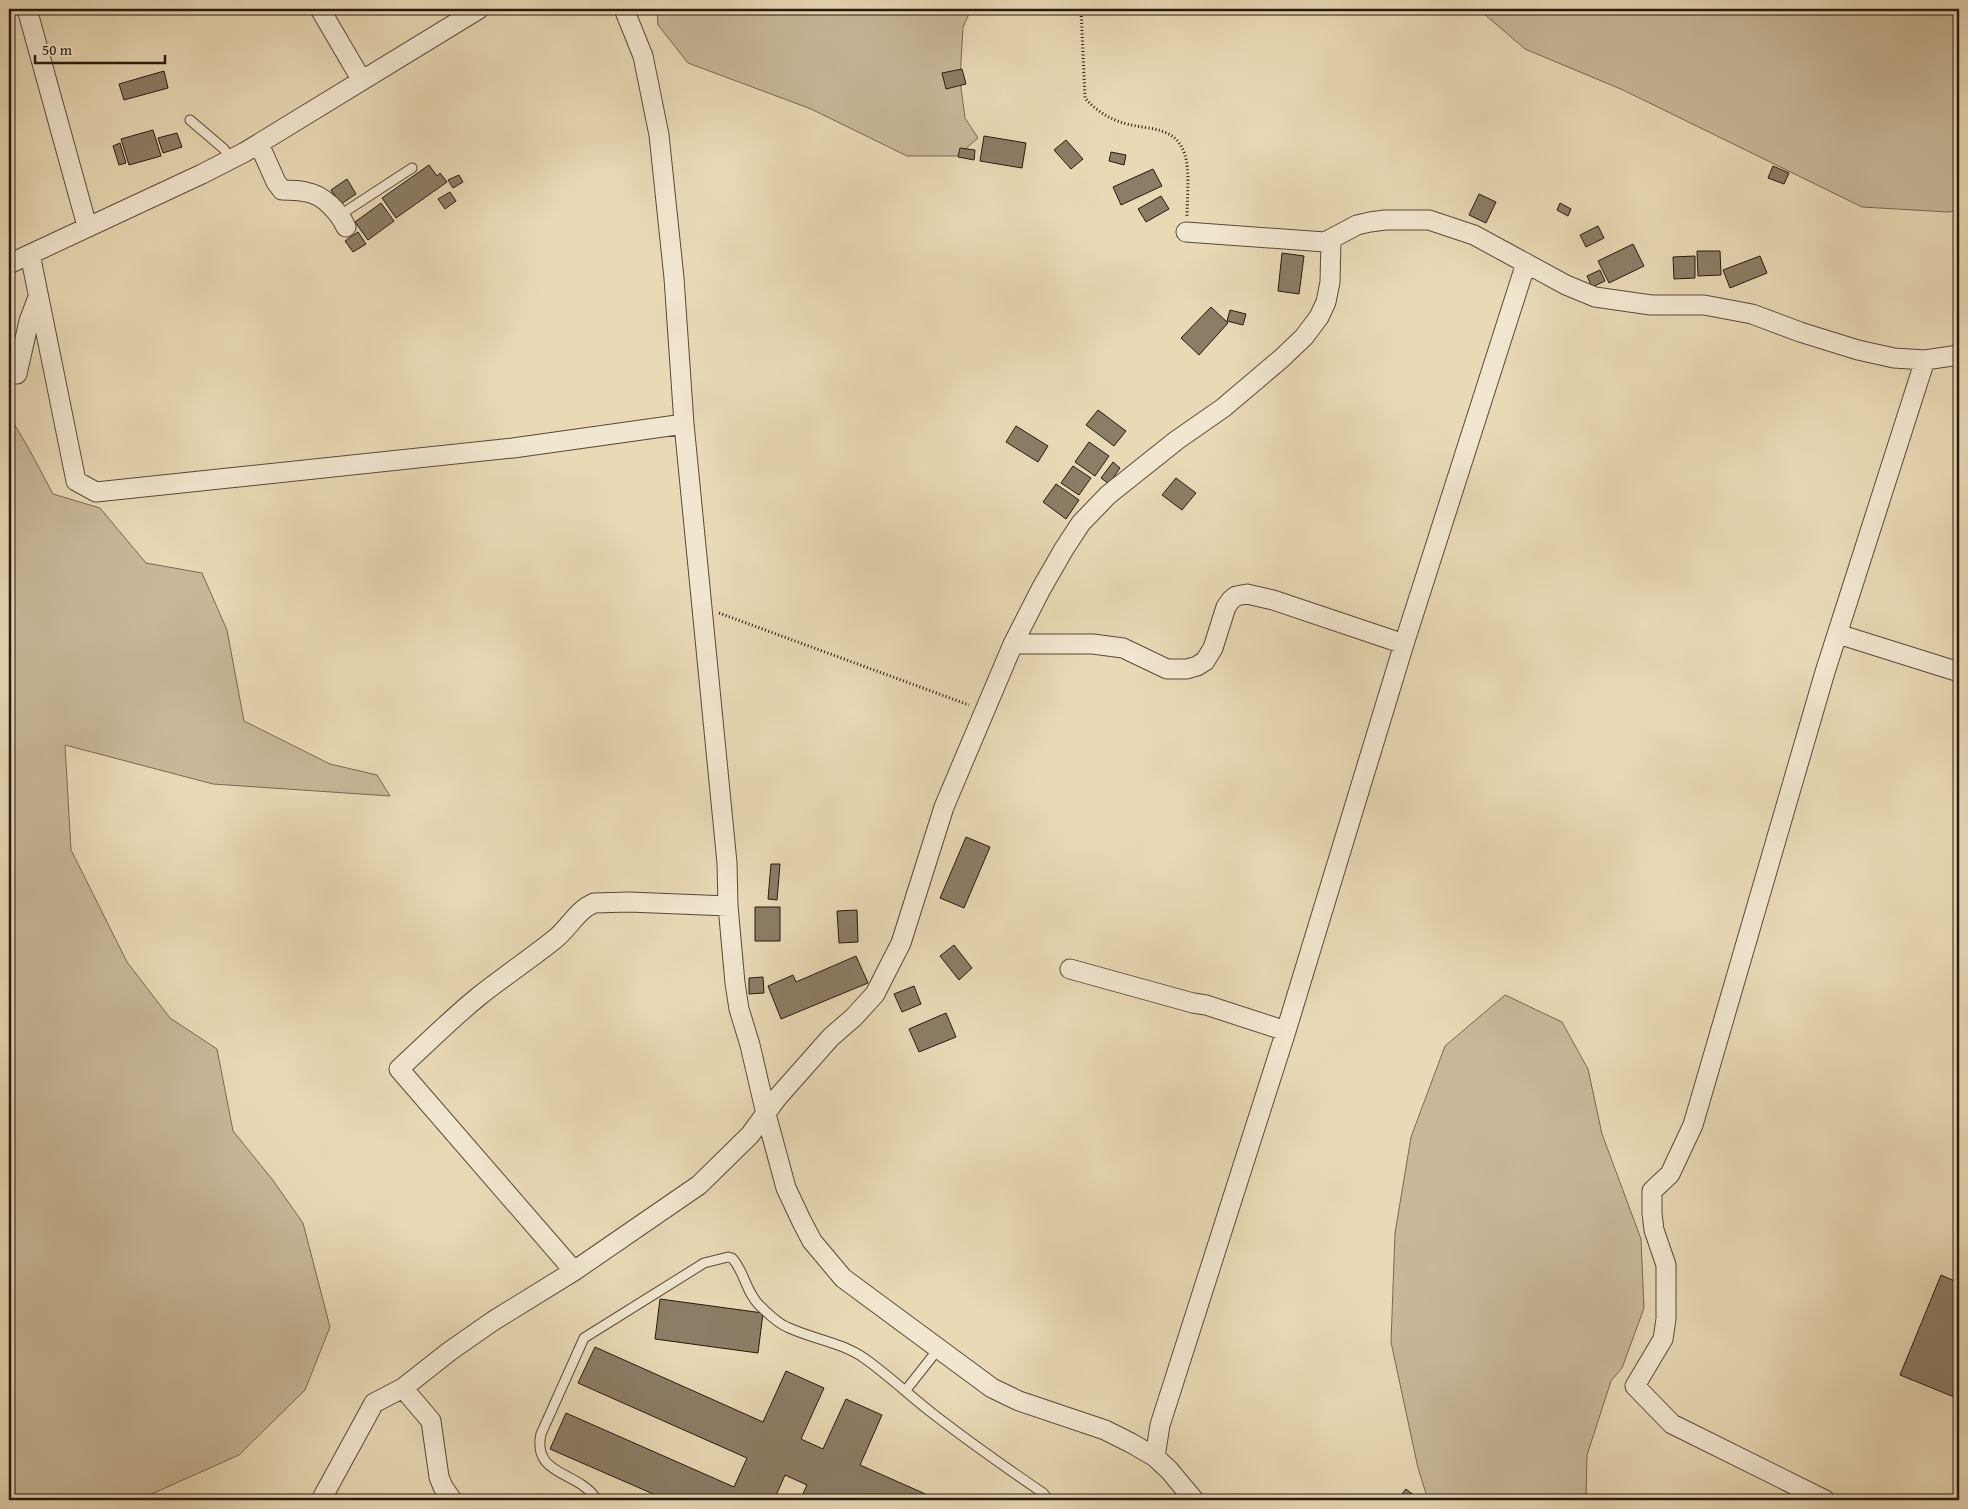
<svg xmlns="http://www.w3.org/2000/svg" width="1968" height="1509" viewBox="0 0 1968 1509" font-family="'Gentium Book Plus',serif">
  <rect width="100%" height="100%" fill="#e9d9b5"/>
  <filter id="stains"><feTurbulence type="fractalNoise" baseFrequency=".004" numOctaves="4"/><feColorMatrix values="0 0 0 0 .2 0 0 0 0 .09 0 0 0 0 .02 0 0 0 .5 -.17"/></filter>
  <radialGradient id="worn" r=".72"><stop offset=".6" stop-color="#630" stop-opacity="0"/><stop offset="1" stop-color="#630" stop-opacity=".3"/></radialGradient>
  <path fill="#c8b899" stroke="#786854" d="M657,9H971L963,27L960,80L965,118L978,138L957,156H907L811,109L688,63L658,25Z
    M1482,9H1959V211L1948,212L1862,207L1623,90L1525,49L1483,13Z
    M9,415L29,449L53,494L100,508L146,563L202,573L227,630L244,721L330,764L377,775L390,796L213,784L65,745L71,850L127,962L170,1018L217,1049L233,1131L272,1179L303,1223L330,1327L305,1390L239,1455L138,1500H9Z
    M1505,995L1562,1022L1588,1069L1602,1134L1641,1239L1644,1308L1622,1368L1611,1381L1587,1455L1586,1500H1428L1418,1468L1391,1342L1395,1233L1411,1137L1445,1046Z"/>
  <path fill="#8c7d66" stroke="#271910" d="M962,69L966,84L946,89L942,73Z
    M164,71L168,88L124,100L119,84Z
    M153,130L161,156L129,165L121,139Z
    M177,133L182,147L163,153L158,138Z
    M984,136L1026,143L1022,168L980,161Z
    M1066,140L1083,159L1071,169L1054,150Z
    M120,143L126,163L119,165L113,146Z
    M960,148L975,150L974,160L958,157Z
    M1111,152L1126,155L1124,165L1109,161Z
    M429,165L437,176L440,173L447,182L396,218L382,198Z
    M1773,166L1789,173L1784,184L1768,178Z
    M1153,169L1162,186L1121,205L1113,187Z
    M459,175L463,182L453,188L448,180Z
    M347,179L356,194L341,204L331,190Z
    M450,192L456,201L445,209L438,199Z
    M1479,194L1496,202L1486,223L1469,215Z
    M1161,196L1169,209L1146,222L1138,209Z
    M381,203L394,221L368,240L355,222Z
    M1560,203L1571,209L1568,216L1557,210Z
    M1598,226L1604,238L1586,247L1580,235Z
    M358,232L366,244L353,252L345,241Z
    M1633,244L1644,266L1609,283L1598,261Z
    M1697,251H1720L1721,275L1698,276Z
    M1282,253L1304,256L1299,294L1278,291Z
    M1695,256V278L1674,279L1673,257Z
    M1760,256L1767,273L1730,288L1723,270Z
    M1600,270L1605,281L1592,287L1587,276Z
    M1211,307L1228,323L1199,355L1181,338Z
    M1230,310L1246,314L1243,325L1227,321Z
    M1098,410L1126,431L1114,446L1086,425Z
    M1016,426L1048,446L1038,462L1006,442Z
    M1089,442L1109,456L1095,476L1075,462Z
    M1113,462L1120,468L1109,484L1101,478Z
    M1073,466L1091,478L1079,495L1061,483Z
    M1176,478L1196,493L1182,510L1162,495Z
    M1056,484L1079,500L1066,519L1043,502Z
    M966,837L990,847L964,908L940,898Z
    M771,864H780L777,900L768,899Z
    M755,907H780V941H755Z
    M857,910L858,942L839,943L837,911Z
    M954,945L972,968L959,980L940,956Z
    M856,956L868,983L781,1019L768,986L793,975L796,982Z
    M763,977L764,993L749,994V978Z
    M914,986L921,1004L902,1012L894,994Z
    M946,1013L956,1037L919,1052L909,1029Z
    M1941,1275L1959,1283V1399L1900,1375Z
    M660,1299L763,1313L758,1353L655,1339Z
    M595,1347L763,1422L786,1371L824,1388L801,1439L823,1449L846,1399L882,1415L860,1465L939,1500H800L807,1485L785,1475L774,1500H667L550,1449L566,1413L734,1487L747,1458L578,1383Z
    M1406,1489L1420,1500H1408L1401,1495Z"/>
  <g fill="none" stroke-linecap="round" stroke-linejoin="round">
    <g stroke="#584939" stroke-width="11">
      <path id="service" d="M190,120L224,149L231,159
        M340,215L412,168
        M906,1390L939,1348
        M595,1497C576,1471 532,1475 541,1434L584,1338L704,1263L728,1257L732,1258C745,1272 745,1291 760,1306C768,1313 777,1323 787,1327C812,1339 841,1342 864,1358C888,1375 909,1395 932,1413C968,1441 1005,1467 1043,1493L1049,1500"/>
    </g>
    <g stroke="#584939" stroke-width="21">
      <path id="minor" d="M27,9L87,226
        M320,9L361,79
        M624,9L643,56L659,135L674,278L684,424L727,863L728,906L735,983L739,1009L750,1045L766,1114L786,1188L802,1222L812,1241L843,1278L992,1388L1019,1401L1105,1430L1131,1443L1155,1457L1169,1470L1194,1500
        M259,144L276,182L282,190C290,190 298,190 306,192C324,195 339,212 346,227
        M1186,232L1325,242L1357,225L1370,222L1385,220H1429L1474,235L1566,285L1595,297L1651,305H1704L1752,314L1800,332L1858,350L1894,358L1925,360L1959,355
        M30,254L76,481L96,492L513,448L684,424
        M9,264L202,174L245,152L479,9
        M17,374L29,321L38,297
        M1838,634L1959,672
        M1013,644H1093L1123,648L1167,669H1187L1197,666L1205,661L1213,648L1226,607L1231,600L1236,596L1247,594L1273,600L1404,644
        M1070,969L1193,1003L1206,1005L1286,1031
        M574,1271L399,1069C425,1045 451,1019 478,997C503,977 530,959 555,939C569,928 577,910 594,903L629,902L728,906
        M403,1388L431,1421L439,1477L443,1487L452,1500
        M1155,1457L1160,1425L1286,1031L1404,644L1526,263
        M321,1500L374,1403L403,1388L450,1351L493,1321L574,1271L699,1185L750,1135L777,1098L831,1037L854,1017L875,994L901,943L944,807L1013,644L1041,589L1064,549L1081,523L1108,495L1177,440L1223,408L1282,358L1304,337L1319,317L1326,302L1330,282L1331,240
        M1825,1500L1672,1424L1635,1386L1663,1339L1666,1319V1265L1654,1230L1652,1213V1191L1670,1174L1693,1125L1825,672L1925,360"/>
    </g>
    <path stroke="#271910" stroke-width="3" stroke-dasharray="1 2.5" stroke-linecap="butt" d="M1081,9L1085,98C1096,111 1111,120 1127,124C1150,130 1176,126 1185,155C1190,171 1187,199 1187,217
      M719,613L969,705
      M1953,1500L1959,1486"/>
    <use href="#service" stroke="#f1e6cf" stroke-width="9"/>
    <use href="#minor" stroke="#f1e6cf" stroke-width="19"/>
  </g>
  <rect width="1968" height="1509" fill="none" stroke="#e9d9b5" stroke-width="30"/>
  <rect x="10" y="10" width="1948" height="1489" fill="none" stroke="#271910" stroke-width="2.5"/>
  <rect x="15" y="15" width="1938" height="1479" fill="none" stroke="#271910"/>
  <path d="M35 55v8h130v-8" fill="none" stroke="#271910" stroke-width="2.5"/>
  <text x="42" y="55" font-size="15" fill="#271910" stroke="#f1e6cf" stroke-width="4" paint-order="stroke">50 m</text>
  <rect width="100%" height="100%" filter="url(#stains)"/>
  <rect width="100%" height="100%" fill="url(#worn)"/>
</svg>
